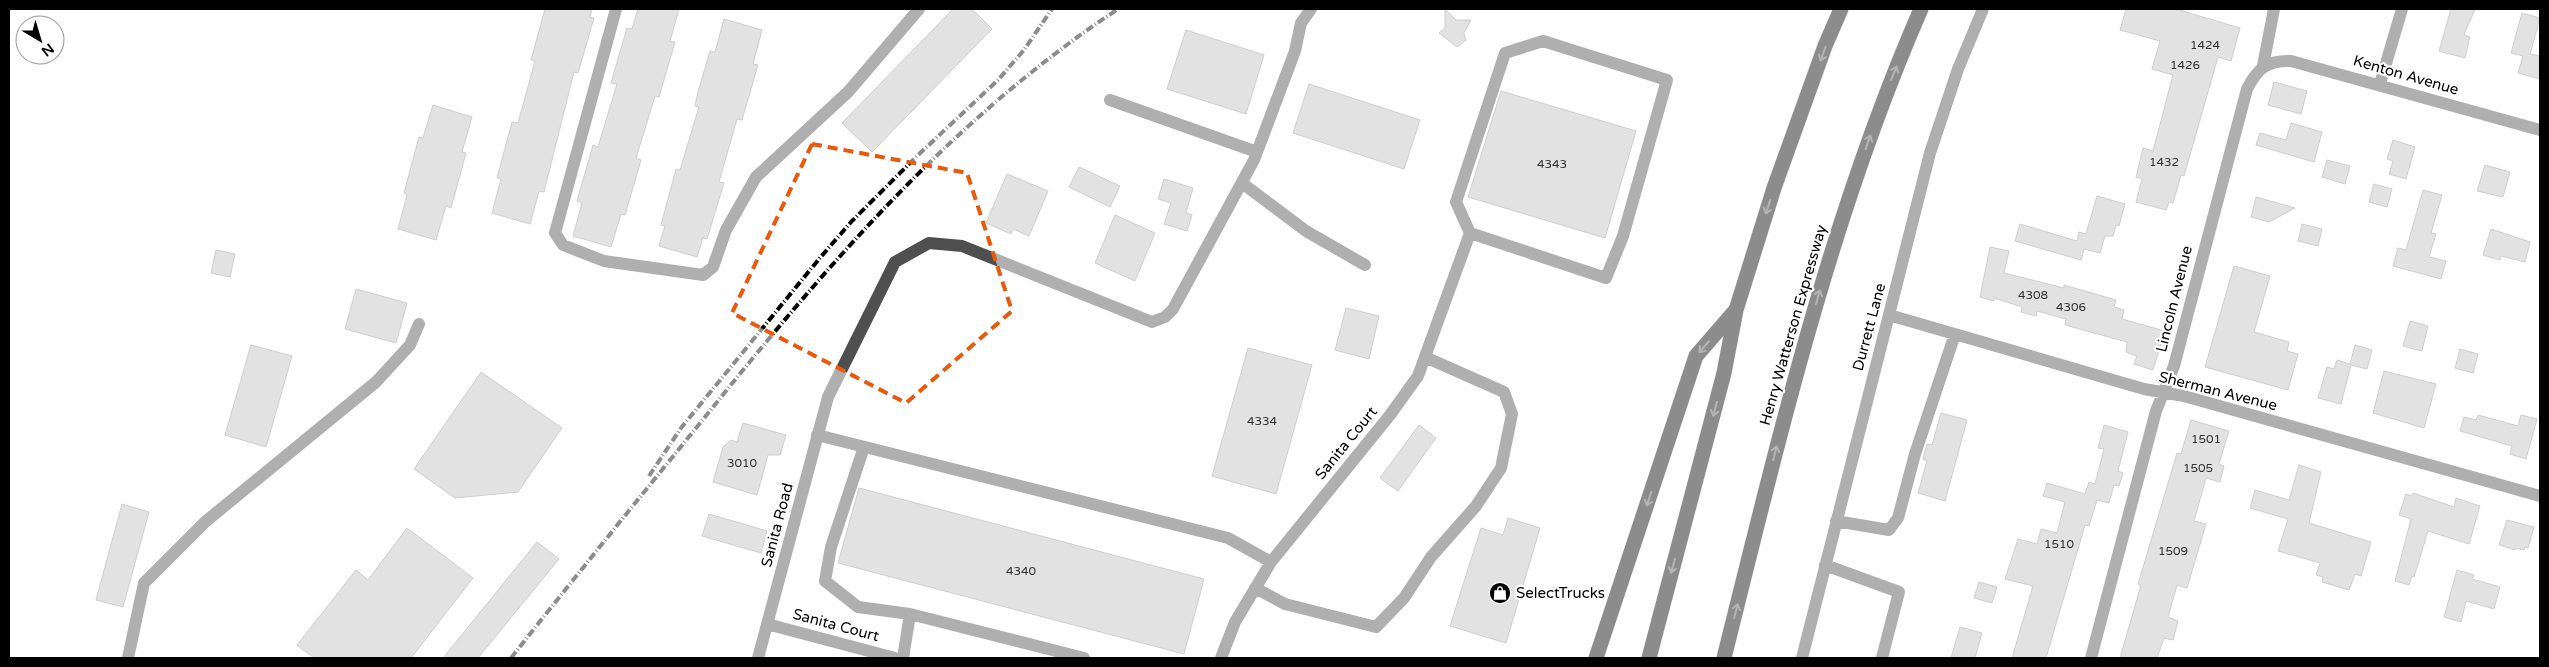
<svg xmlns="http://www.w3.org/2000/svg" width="2549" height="667" viewBox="0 0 2549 667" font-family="'Varela Round',sans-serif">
  <rect width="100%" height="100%" fill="#fff"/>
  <path fill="#bfbfbf" stroke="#939393" d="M545,9H592L590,17L594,18L578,73L574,72L544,192L539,191L530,224L492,213L501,179L497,178L512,122L518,123L535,61L531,60Z
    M638,9H679L670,41L675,42L659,97L655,96L636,158L641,160L625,215L621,214L611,247L573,236L582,203L577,201L593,145L598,147L617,84L611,83L627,28L632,29Z
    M953,9H972L992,29L872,152L842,123Z
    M1445,9L1456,20H1471L1464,33L1466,40L1457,47L1439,33L1445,28Z
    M2126,9H2176L2240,28L2231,61L2218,57L2184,176L2181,175L2173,203L2169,202L2166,210L2136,202L2142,179L2136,177L2143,148L2153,151L2173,75L2152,69L2160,41L2120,30Z
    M2451,9H2475L2464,35L2470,37L2465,58L2439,51Z
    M2522,13L2540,18L2530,54L2540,56V79L2518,73L2523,56L2511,53Z
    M724,19L762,30L753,64L758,65L742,120L737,119L719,182L724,183L707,239L703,238L697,257L659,246L665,226L661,225L676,169L680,170L699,107L695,106L698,92L710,51L715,52Z
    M1186,30L1264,55L1246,114L1167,89Z
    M2274,82L2307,91L2301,114L2268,105Z
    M1309,84L1420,120L1404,169L1293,133Z
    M1501,91L1636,131L1605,238L1468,197Z
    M433,105L472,117L462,152L466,153L451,208L446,206L436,240L398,229L407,195L404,193L419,137L423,138Z
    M2291,123L2322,132L2314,162L2256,145L2260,133L2286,140Z
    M2393,140L2415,147L2406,179L2389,174L2393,161L2387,159Z
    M2327,160L2350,166L2345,184L2322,177Z
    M2485,165L2510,172L2503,197L2477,191Z
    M1079,167L1120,186L1110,207L1069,187Z
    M1007,174L1048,191L1029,236L1013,229L1011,234L986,223Z
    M1164,179L1193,188L1186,213L1192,215L1187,231L1164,224L1171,203L1158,199Z
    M2374,184L2392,189L2387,207L2369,202Z
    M2423,190L2442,195L2431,233L2436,234L2429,257L2446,261L2441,279L2393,266L2398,248L2406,250Z
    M2097,196L2125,204L2119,226L2116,225L2113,236H2105L2100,253L2084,249L2081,260L2015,241L2020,224L2077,241L2079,232L2086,234Z
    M2256,197L2295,208L2269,222L2251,217Z
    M1115,215L1155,233L1135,281L1095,263Z
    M2302,224L2322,229L2318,246L2298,241Z
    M2491,229L2530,242L2525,262L2501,256L2500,260L2483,255Z
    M1990,247L2009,251L2004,273L2064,288V285L2116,300L2114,307L2124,310L2122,319L2165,331L2153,370L2134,364L2137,356L2126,352L2127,342L2065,325L2066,319L2037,311L2036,316L2021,312L2022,307L1994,298V301L1980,297Z
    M216,250L235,254L230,277L211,273Z
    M2234,266L2270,276L2254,332L2289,342L2287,351L2298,354L2288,390L2205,367Z
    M356,289L407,303L396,343L345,329Z
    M1346,308L1379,316L1369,359L1335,350Z
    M2410,321L2428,326L2422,351L2403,346Z
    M251,345L292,356L266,447L225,435Z
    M2355,345L2372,350L2367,369L2351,365L2341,404L2318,398L2327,367L2334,369L2337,360L2350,364Z
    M1248,348L1312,365L1276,494L1212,476Z
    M2460,349L2478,354L2473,373L2455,368Z
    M2384,371L2436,384L2424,428L2373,413Z
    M481,372L562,428L518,492L455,498L414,469Z
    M1941,413L1967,420L1945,501L1918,493L1927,461L1923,459L1927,444L1932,445Z
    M2478,415L2518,426L2521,415L2537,419L2526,459L2510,454L2512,446L2460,431L2464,417L2476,420Z
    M2191,420L2229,431L2219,464L2224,466L2220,482L2206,478L2194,521L2206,524L2187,588L2177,585L2168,617L2178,621L2173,640L2164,638L2157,658H2120L2141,585L2138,584L2142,571L2177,453L2181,454Z
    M743,423L786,435L780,455H768L757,495L713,482L723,447L731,440L737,442Z
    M1419,425L1436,438L1398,491L1380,478Z
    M2104,425L2128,432L2118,471L2123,473L2119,486L2114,485L2109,503L2097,500L2089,526L2085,525L2046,658H2012L2033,586L2005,579L2018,539L2037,544L2041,529L2057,533L2065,502L2043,496L2047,483L2085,494L2089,482L2095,484L2104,449L2098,448Z
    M2299,465L2321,472L2309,523L2371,542L2361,576L2355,574L2349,590L2322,582L2323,577L2316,575L2320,563L2278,551L2288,519L2250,508L2255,490L2289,500Z
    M859,488L1204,579L1184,654L838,563Z
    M2413,493L2454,507L2456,498L2480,506L2469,544L2428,531L2414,577L2412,576L2409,585L2395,581L2411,519L2399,515L2406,494L2412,496Z
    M122,504L149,512L123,607L96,600Z
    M709,514L767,531L761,553L702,536Z
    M1508,518L1540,528L1506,643L1450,626L1481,528L1503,535Z
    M2507,520L2534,527L2528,548L2525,547L2524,550L2515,548V550L2499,545Z
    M407,528L473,578L411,658H314L297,645L356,570L368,580Z
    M537,542L559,559L478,658H443Z
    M2457,570L2474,575L2472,579L2500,587L2494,609L2466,601L2461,622L2444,617Z
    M1979,582L1997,587L1992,603L1974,598Z
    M1960,627L1982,633L1975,658H1951Z"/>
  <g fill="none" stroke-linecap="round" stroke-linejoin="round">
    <g stroke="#dbdbdb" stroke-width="16">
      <path id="highway" d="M1596,658L1696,356L1735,311
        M1649,658L1724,373L1736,310L1774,188L1825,46L1841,9
        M1724,658C1779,438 1830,217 1921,9"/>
    </g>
    <path stroke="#4f4f4f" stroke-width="12" d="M616,9L555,233L563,245L604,261L703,275L713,267L726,230L756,177L848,92L919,9
      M1543,41L1667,80L1623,236L1606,278L1470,233L1456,202L1505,53Z
      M2263,66L2274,9
      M2380,84L2402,9
      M1110,100L1257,152
      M1242,183L1306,231L1365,265
      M1889,315L2144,389L2184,396L2540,496
      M817,435L1228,538L1271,562
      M864,447L831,547L825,581L858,607L910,614L903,658
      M1836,521L1889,530L1898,518L1915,454L1955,334
      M1825,565L1899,592L1882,658
      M1255,588L1285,604L1376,627L1404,598L1431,557L1476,506L1501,468L1512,414L1504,392L1425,357
      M910,614L1084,658
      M767,624L895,658
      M128,658L144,583L205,522L376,382L410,345L419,324
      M758,658L828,397L895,262L929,243L962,246L1152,322L1165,317L1173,309L1254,160L1295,51L1301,23L1311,9
      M1221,658L1235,622L1271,562L1390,415L1418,376L1470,233
      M1802,658L1930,153L1958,69L1983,9
      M2091,658L2156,411L2174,366L2247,89C2257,69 2267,60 2291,61L2540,130"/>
    <use href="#highway" stroke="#000" stroke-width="15"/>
    <path stroke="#000" stroke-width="4" stroke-dasharray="8 2.5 1 2.5" stroke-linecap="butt" d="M649,476L681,428L819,259L851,222L916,157L998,80L1024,50L1052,9
      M511,658C575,577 640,497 705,417C828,264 952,119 1118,9"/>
  </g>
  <defs><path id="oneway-shaft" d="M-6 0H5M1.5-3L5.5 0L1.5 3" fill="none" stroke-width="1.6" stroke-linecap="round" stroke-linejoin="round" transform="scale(1.25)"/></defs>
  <g stroke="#595959">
    <use href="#oneway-shaft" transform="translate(1823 54) rotate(110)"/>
    <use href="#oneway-shaft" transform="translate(1894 73) rotate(-68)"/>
    <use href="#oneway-shaft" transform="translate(1868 142) rotate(-71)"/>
    <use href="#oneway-shaft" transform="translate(1768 207) rotate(108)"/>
    <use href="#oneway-shaft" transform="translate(1818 297) rotate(-74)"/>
    <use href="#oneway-shaft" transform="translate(1704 347) rotate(131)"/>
    <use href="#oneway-shaft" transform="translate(1715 409) rotate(105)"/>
    <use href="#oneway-shaft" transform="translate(1775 453) rotate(-76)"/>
    <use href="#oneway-shaft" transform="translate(1649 499) rotate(108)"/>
    <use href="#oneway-shaft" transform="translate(1673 566) rotate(105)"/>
    <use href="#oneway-shaft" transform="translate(1736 611) rotate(-76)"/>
  </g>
  <path d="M0 0H2549V667H0ZM812,144L967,173L1012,311L906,403L732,313Z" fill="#fff" fill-opacity=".55" fill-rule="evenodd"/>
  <path fill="none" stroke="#e8590c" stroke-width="4" stroke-dasharray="10 6" stroke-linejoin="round" d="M812,144L967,173L1012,311L906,403L732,313Z"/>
  <defs>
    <g id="shop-disc" transform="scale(1.125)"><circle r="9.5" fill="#000" stroke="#fff"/><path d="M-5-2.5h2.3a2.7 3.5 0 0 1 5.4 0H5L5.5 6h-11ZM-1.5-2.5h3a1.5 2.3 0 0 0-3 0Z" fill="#fff"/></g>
  </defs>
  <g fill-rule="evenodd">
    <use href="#shop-disc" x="1500" y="593"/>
  </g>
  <g text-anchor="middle" stroke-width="4.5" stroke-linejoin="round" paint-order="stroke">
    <g font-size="12" fill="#303030">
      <text x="2205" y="49">1424</text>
      <text x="2185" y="69">1426</text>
      <text x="2164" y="166">1432</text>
      <text x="1552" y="168">4343</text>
      <text x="2033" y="299">4308</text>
      <text x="2071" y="311">4306</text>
      <text x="1262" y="425">4334</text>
      <text x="2206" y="443">1501</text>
      <text x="742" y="467">3010</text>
      <text x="2198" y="472">1505</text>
      <text x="2059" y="548">1510</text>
      <text x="2173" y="555">1509</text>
      <text x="1021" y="575">4340</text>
    </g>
    <g font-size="15" fill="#000" stroke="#fff">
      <text transform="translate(2406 75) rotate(16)" y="5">Kenton Avenue</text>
      <text transform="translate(2174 299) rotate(-76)" y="5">Lincoln Avenue</text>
      <text transform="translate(1793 325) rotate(-74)" y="5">Henry Watterson Expressway</text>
      <text transform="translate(1869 327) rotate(-75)" y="5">Durrett Lane</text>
      <text transform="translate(2218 391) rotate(14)" y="5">Sherman Avenue</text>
      <text transform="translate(1346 443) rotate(-51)" y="5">Sanita Court</text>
      <text transform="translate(777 525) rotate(-75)" y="5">Sanita Road</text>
      <text transform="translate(836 625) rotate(15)" y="5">Sanita Court</text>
    </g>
    <g font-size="15" fill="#000" stroke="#fff" text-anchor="start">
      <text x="1516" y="598">SelectTrucks</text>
    </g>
  </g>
  <rect width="2549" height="667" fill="none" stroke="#000000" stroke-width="20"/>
  <g transform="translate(40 40) rotate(142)"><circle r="24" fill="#ffffff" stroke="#999999"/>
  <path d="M0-4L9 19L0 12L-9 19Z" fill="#000000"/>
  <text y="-8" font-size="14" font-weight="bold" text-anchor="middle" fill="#000000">N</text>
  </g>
</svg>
